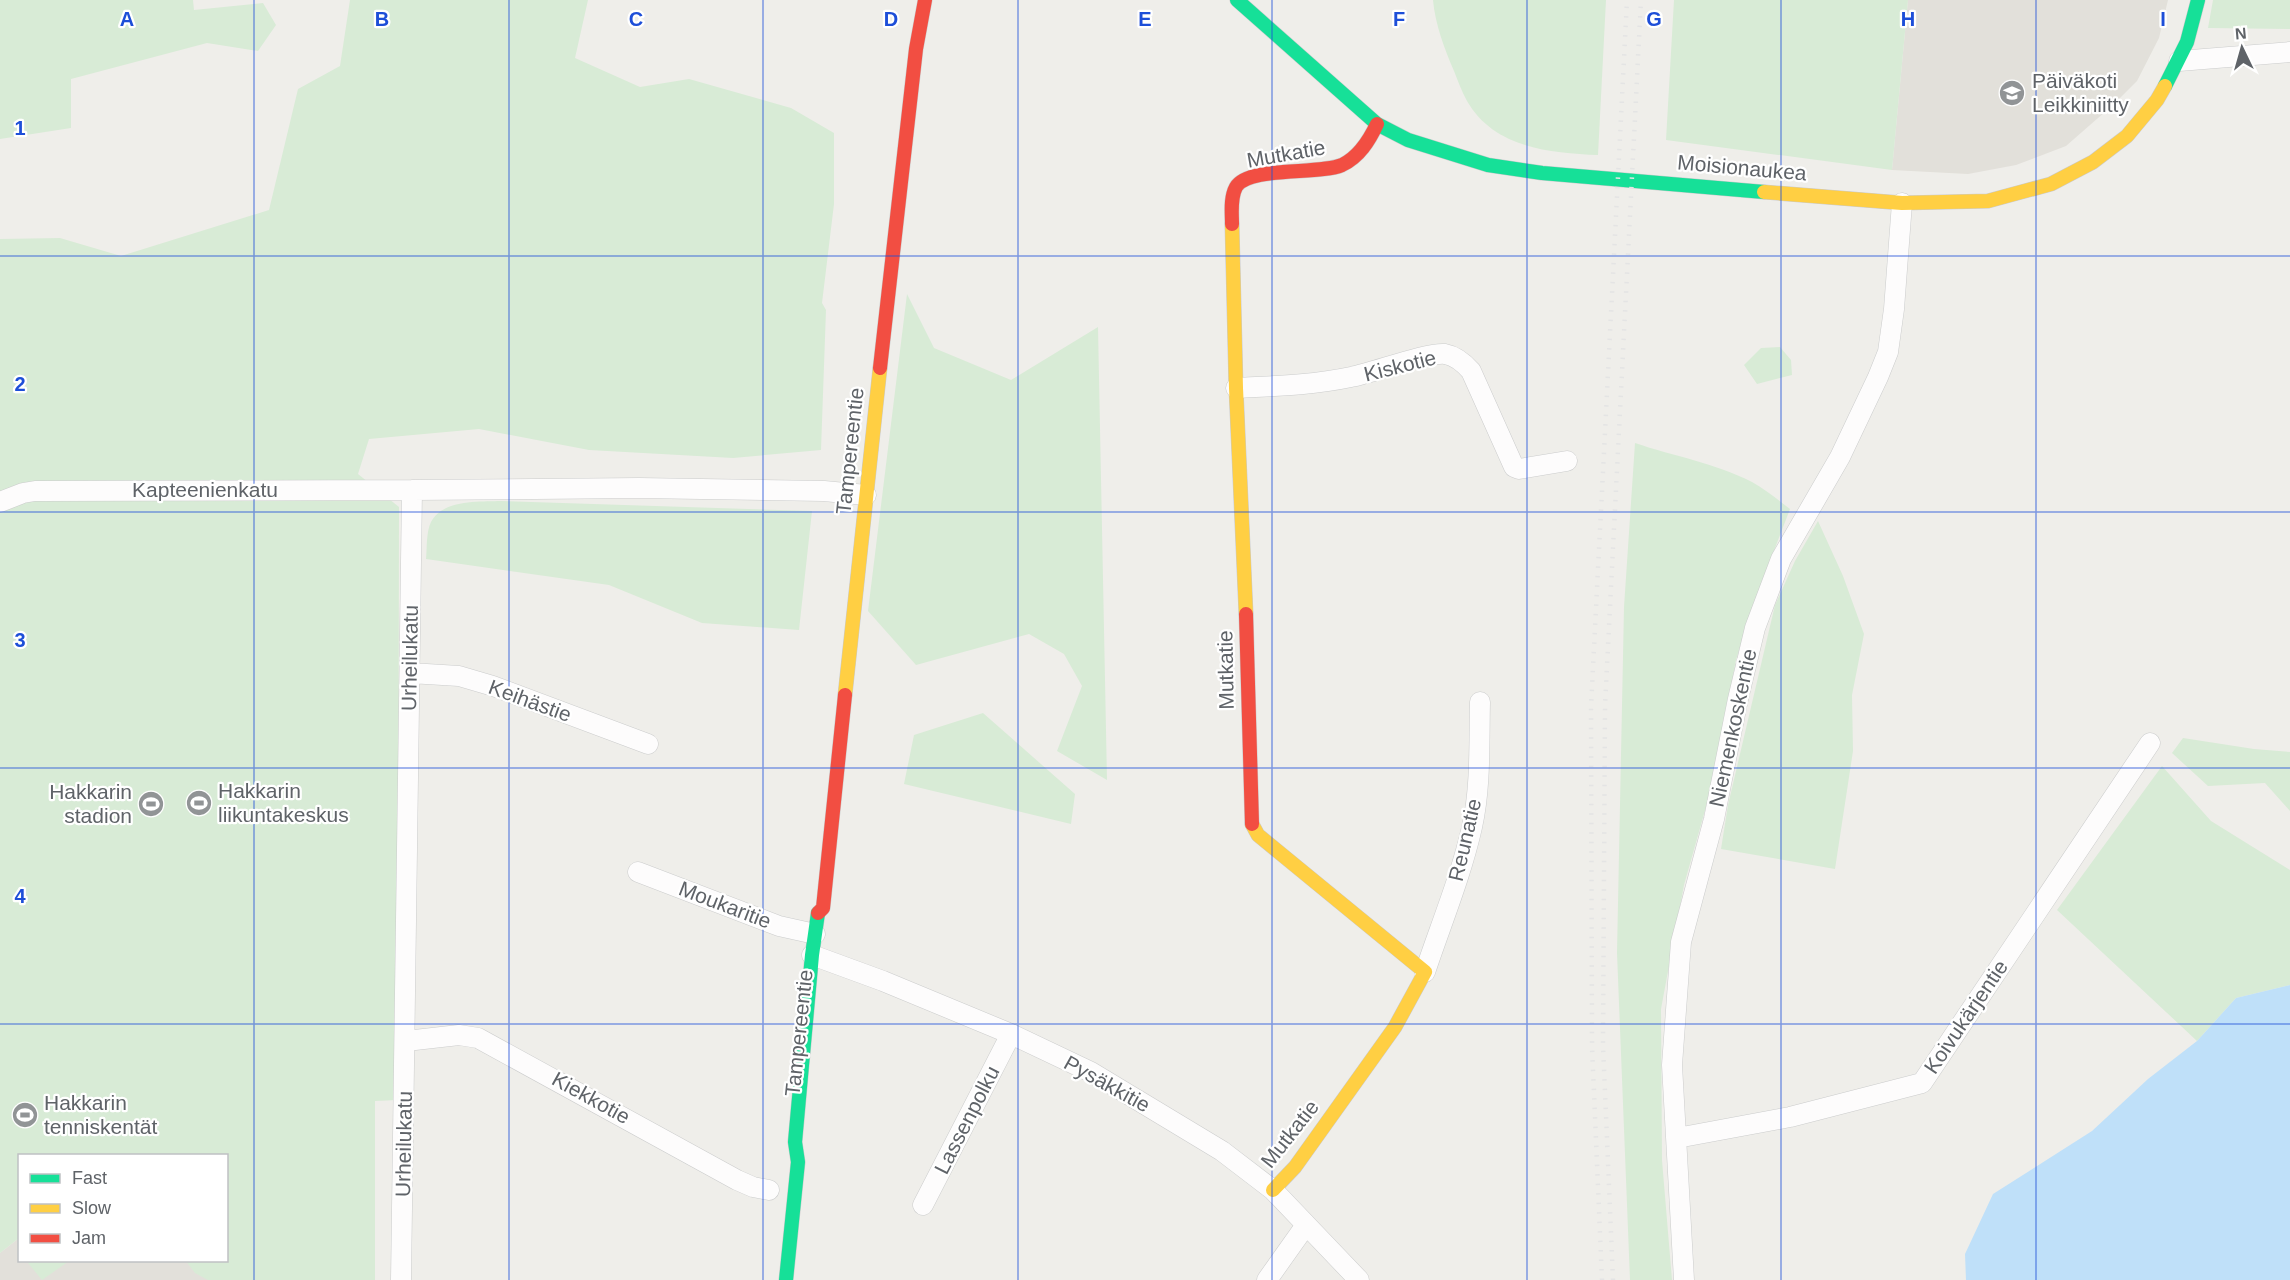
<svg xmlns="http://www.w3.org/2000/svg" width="2290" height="1280" viewBox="0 0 2290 1280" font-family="Arial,sans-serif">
  <rect width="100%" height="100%" fill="#efeeea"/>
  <path fill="#e2e0da" d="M1908,0H2168L2159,38L2137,81L2114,104L2066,146L2016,165L1968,174L1892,170Z
    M19,1238L20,1260H226L302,1280H0V1253Z"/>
  <path fill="#d8ebd6" d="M0,0H193L194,10L263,3L276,25L258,51L207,43L71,79V128L0,139Z
    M350,0H588L575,58L640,87L689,79L791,108L834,133V204L822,303L826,310L821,450L733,458L589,450L479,429L369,439L358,474L399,507L398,1100L375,1101V1280H208L195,1273L186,1261L226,1260V1156H20L19,1238L0,1253V239L60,238L121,256L269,210L298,89L340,66Z
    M1433,0H1606L1598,155C1550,153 1494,148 1467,101C1462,92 1458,81 1454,71C1445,50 1435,24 1433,0Z
    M1674,0H1908L1892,170L1666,140Z
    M2213,0H2290V29L2208,28Z
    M907,294L934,348L1011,380L1098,327L1107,780L1057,751L1082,686L1064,654L1029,634L916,665L868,611Z
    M1780,347L1791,360L1792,375L1757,384L1744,365L1761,348Z
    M1635,443C1673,456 1715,463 1752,482C1765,489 1778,500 1790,509L1754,603L1736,660L1713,782L1684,885L1661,1009L1662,1160L1672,1280H1630L1617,953L1624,607Z
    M501,501L812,511L799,630L702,623L609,585L426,559C427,549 426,532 431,522C443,499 480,502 501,501Z
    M1818,521L1843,576L1864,634L1852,695L1853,751L1835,869L1721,849L1728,805L1775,605L1795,561Z
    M983,713L1075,794L1071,824L904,784L914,735Z
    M2183,738L2254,749L2290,752V811L2265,783L2208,786L2172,753Z
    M2162,766L2211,821L2290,870V985L2236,998L2197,1041L2057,910Z
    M32,1260H69V1261L42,1280L28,1263Z"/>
  <path fill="#bfe0f9" d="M2290,985V1280H1966L1965,1254L1993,1194L2092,1131L2148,1079L2197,1041L2236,998Z"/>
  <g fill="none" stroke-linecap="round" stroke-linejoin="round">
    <g stroke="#cbcccc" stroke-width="21">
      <path id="street" d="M2179,61L2290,52
        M1236,388C1275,386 1313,385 1351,377C1373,373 1427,352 1445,354C1456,356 1464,363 1471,371L1514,467L1519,469L1567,461
        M0,502L23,493L35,491L412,490
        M410,673L459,676L493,686L648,744
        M638,872L779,926L815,934
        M812,955L883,981L1011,1034L1091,1072L1222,1151L1273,1190L1359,1280
        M1425,972C1441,924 1461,876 1472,827C1481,787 1479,743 1480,702
        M406,1041L459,1035L478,1038L737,1180L753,1187L769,1190
        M1677,1138L1790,1117L1922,1083L2150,743
        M923,1205L1011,1034
        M401,1280L412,490L639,488L824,491L866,495
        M1267,1280L1306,1225
        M1684,1280L1672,1065L1681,942L1714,819L1738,699L1755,628L1781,559L1840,457L1878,377L1888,352L1894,309L1902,203"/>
    </g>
    <g stroke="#cacacb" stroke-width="15">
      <path id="fast" d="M1237,0L1377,124L1408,140L1488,165L1542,173L1764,192
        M2165,86L2187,42L2198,0
        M786,1280L798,1162L795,1142L812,955L818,913"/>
    </g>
    <g stroke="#cacacb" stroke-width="15">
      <path id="slow" d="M1764,192L1902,203L1988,201L2051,184L2093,162L2127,136L2157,100L2165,86
        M1232,224L1236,388L1246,614
        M845,695L880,368
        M1252,824L1258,835L1425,972L1395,1027L1295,1167L1273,1190"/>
    </g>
    <g stroke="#cacacb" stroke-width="15">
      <path id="jam" d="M1232,224C1232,213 1230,198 1236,187C1248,166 1319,175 1342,165C1359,157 1369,141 1377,124
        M880,368L916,49L925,0
        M1246,614L1252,824
        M818,913L823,908L845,695"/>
    </g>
    <use href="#street" stroke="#fdfcfc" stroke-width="20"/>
    <use href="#fast" stroke="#16e098" stroke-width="14"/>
    <use href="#slow" stroke="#ffcf43" stroke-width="14"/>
    <use href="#jam" stroke="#f24e42" stroke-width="14"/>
    <path stroke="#e4e4e4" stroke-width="4.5" stroke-dasharray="1.5 8" stroke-linecap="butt" d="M1602,1280L1592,1046L1591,707L1627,0
      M1613,1280L1603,1045L1605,705L1641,0"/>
  </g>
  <path fill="none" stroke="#1d4ed8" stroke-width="1.5" stroke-opacity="0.55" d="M254,0V1280M509,0V1280M763,0V1280M1018,0V1280M1272,0V1280M1527,0V1280M1781,0V1280M2036,0V1280M0,256H2290M0,512H2290M0,768H2290M0,1024H2290"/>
  <defs>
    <g id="school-disc" transform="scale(1.35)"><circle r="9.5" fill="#919496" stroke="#fff"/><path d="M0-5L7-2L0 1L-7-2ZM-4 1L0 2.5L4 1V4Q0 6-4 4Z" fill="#fff"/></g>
    <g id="stadium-disc" transform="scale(1.35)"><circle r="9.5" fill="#919496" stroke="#fff"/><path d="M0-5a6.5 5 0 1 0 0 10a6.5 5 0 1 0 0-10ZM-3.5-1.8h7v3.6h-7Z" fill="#fff"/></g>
  </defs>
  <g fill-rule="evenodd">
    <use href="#school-disc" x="2012" y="93"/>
    <use href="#stadium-disc" x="199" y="803"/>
    <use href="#stadium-disc" x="151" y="804"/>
    <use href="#stadium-disc" x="25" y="1115"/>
  </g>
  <g text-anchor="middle" stroke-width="4.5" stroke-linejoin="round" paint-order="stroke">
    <g font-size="21" fill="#5f6368" stroke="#fff" text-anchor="start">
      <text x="2032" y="88">Päiväkoti<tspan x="2032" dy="24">Leikkiniitty</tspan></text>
      <text x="218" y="798">Hakkarin<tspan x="218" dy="24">liikuntakeskus</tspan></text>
      <text x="132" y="799" text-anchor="end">Hakkarin<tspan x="132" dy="24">stadion</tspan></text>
      <text x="44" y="1110">Hakkarin<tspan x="44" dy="24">tenniskentät</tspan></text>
    </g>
    <g font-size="21" fill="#5f6368" stroke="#fff">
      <text transform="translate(1286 154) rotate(-10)" y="7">Mutkatie</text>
      <text transform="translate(1742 168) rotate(5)" y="7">Moisionaukea</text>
      <text transform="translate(1400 366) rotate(-14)" y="7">Kiskotie</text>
      <text transform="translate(850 451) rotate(-84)" y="7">Tampereentie</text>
      <text x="205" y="497">Kapteenienkatu</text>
      <text transform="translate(410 658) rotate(-89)" y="7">Urheilukatu</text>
      <text transform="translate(1226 670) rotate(-91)" y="7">Mutkatie</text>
      <text transform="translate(530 701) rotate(20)" y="7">Keihästie</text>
      <text transform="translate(1733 728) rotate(-78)" y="7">Niemenkoskentie</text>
      <text transform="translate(1465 840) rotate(-77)" y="7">Reunatie</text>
      <text transform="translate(725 905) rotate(21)" y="7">Moukaritie</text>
      <text transform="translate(1966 1017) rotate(-56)" y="7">Koivukärjentie</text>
      <text transform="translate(799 1033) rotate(-84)" y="7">Tampereentie</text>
      <text transform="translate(1107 1084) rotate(29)" y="7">Pysäkkitie</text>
      <text transform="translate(591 1098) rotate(29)" y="7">Kiekkotie</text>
      <text transform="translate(967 1120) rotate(-63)" y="7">Lassenpolku</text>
      <text transform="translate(1290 1134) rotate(-52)" y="7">Mutkatie</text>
      <text transform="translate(404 1144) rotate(-89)" y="7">Urheilukatu</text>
    </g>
  </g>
  <g font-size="20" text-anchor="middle" font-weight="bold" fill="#1d4ed8" stroke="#fff" stroke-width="4.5" stroke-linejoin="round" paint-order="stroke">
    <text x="127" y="26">A</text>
    <text x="382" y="26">B</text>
    <text x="636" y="26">C</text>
    <text x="891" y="26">D</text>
    <text x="1145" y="26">E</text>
    <text x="1399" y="26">F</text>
    <text x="1654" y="26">G</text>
    <text x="1908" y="26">H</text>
    <text x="2163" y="26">I</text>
    <text x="20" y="135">1</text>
    <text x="20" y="391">2</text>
    <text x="20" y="647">3</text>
    <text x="20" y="903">4</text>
  </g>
  <rect x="18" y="1154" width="210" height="108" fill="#ffffff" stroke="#bfc1c3" stroke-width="1.5"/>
  <rect x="30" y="1174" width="30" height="9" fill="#16e098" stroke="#bfc1c3" stroke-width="1.5"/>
  <text x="72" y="1184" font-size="18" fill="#5f6368">Fast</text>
  <rect x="30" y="1204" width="30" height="9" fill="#ffcf43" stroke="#bfc1c3" stroke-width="1.5"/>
  <text x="72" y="1214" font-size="18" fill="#5f6368">Slow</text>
  <rect x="30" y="1234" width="30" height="9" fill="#f24e42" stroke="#bfc1c3" stroke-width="1.5"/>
  <text x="72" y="1244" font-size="18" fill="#5f6368">Jam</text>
  <g transform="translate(2242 48) rotate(355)" stroke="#ffffff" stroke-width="4.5" paint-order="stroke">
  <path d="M0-4.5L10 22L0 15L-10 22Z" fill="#5f6368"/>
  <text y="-9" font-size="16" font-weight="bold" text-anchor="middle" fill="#5f6368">N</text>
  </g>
</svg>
